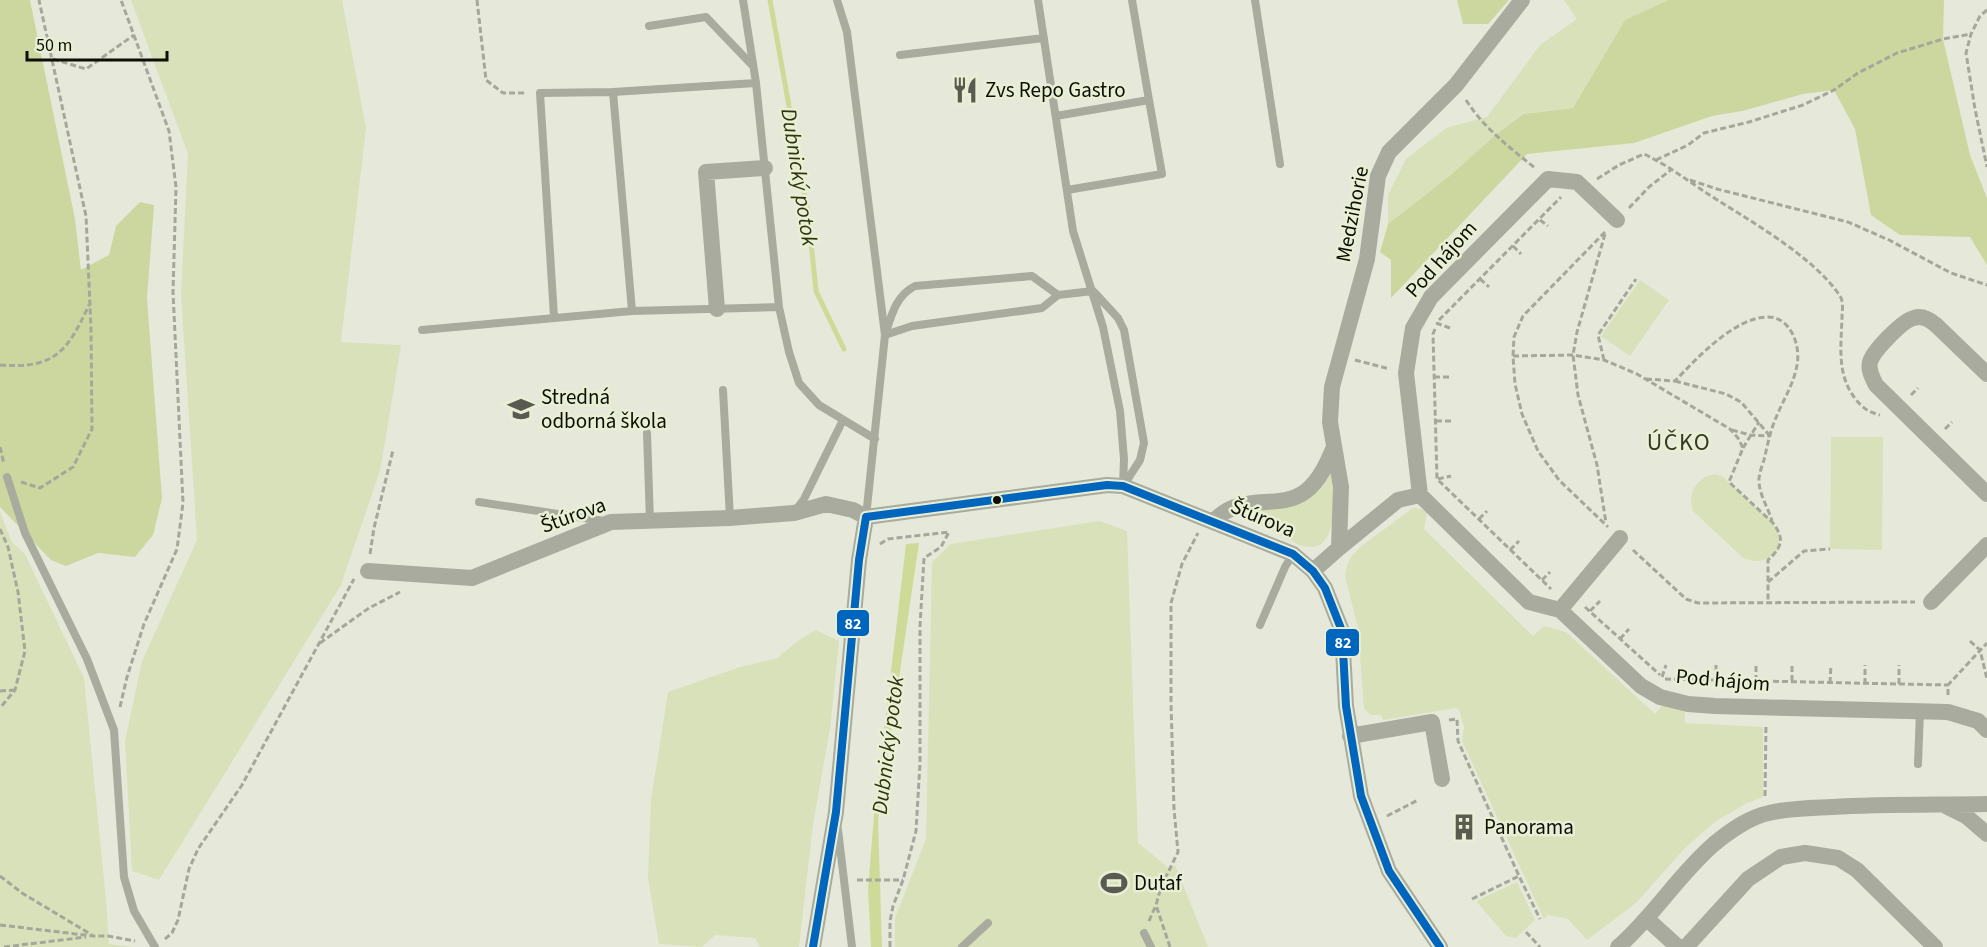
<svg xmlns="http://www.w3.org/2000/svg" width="1987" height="947" viewBox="0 0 1987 947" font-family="'Source Sans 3',sans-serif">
  <rect width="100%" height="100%" fill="#e6e9da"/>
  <path fill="#d9e1ba" d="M131,0H342L366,128L341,342L401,345L380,471L341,585L159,880L132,871L125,741L142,661L197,540L181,294L188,154Z
    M1564,0H1668L1625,20L1573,108L1522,114L1494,136L1452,174L1388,224V195L1406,159L1446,128L1487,117L1540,45L1577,19Z
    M1640,280L1669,300L1630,356L1601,336Z
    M1831,437H1883L1882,550L1830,549Z
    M1332,468C1333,492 1343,562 1297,544L1239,514L1238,511L1315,493L1327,479Z
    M1715,474L1723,477L1773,523L1778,531L1780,548C1768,561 1760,564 1743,558L1693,511C1687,492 1696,478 1715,474Z
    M1413,508L1422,509L1427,513L1424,529L1533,636L1544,626L1566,632L1655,714L1666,701L1685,707V723L1763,727V797L1747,803L1716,821L1685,848L1636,903L1587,940L1568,919L1548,915L1544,919L1462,741L1464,727L1459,710L1456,708L1383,720L1381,715H1371L1364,709L1358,628L1345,576L1347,565L1351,557L1360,547Z
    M0,512L12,542L25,554L84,678L106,900L109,944L133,947H0Z
    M1099,521L1127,531L1138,843L1169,868L1175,865L1208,947H895V918L926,839L932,562L951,544Z
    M816,630L839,641L830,729L813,824L799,947H760L755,938L715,935L702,947L659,944L648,878L651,800L668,692L740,667L777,658L799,640Z
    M1517,882L1535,920L1516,938L1506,936L1476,901Z"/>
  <path fill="#ccd69f" d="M0,0H30L75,219L81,270L109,255L116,226L140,202L154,205L147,298L162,498L153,535L135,557L98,553L66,566L51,560L0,507Z
    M1457,0H1509L1488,24H1463Z
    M1668,0H1944L1943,39L1970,155L1987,198V265L1970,237L1900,235L1871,215L1855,129L1834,90L1803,94L1742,111L1712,116L1634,143L1527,154L1391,298V260L1380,252L1388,224L1452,174L1494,136L1523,114L1573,108L1625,20Z"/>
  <path fill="#ceda98" d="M919,543L878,820L882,947H871L868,889L874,816L906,544Z"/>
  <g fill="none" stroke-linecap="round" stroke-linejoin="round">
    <path stroke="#ceda98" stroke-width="5" d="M770,0L808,212L816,291L844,349"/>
    <path stroke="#a4a79a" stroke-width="3" stroke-dasharray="6 3" stroke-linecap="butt" d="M477,0L486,80L503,93H526
      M1987,10L1980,16L1971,34L1966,53L1975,109L1987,167
      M53,59L86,69L134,35
      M1466,100C1484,128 1509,147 1535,168
      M1656,160L1688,145L1704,133L1749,122L1803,105L1834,90L1858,73L1897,53L1943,39L1971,34
      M1597,179L1619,165L1644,154C1665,164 1683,177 1702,190C1744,218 1812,254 1840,296C1844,302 1842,311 1842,318C1841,346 1837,374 1854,397C1861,407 1868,412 1880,415
      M1690,180L1717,189L1848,222L1889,240L1951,273L1987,285
      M1629,208L1649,187L1672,169
      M1540,220L1548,226
      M1605,232L1523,316L1514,337L1513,356L1515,384L1522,414L1538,451L1559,480L1608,527
      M1605,234L1577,332L1573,355L1578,395L1597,465L1606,523
      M1513,246L1521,254
      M1480,279L1489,287
      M1439,320L1561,197
      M1436,323L1450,328
      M1435,329L1433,334L1437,479L1551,589
      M1513,356L1573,355L1604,360L1637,374L1730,429L1738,438L1743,448L1729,482L1773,523C1785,539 1782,547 1768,560V604
      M1355,360L1390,369
      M1604,360L1598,335L1636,279
      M0,365C55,369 67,352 89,305
      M1434,377H1450
      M1646,379L1675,381C1697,358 1734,318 1767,317C1790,316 1801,345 1797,365C1794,384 1782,402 1775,420C1770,432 1767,447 1764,460C1762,465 1760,472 1759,478C1758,493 1768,507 1772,521
      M1675,381L1726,394L1741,402L1770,436
      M1911,395L1918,388
      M1436,421H1451
      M1945,429L1952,422
      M1732,430L1750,435L1770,436
      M0,447L4,464
      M1743,448L1759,422
      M1438,479L1451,476
      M21,482L40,488L73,467L92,429L91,328L86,216L39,0
      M1479,519L1487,511
      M0,529L8,547L18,592L25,651L15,690L0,708
      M880,544L888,539L949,532
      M1510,550L1519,541
      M1633,550L1686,599L1698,603L1915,602
      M370,554L374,528L393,450
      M1542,580L1550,572
      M1768,582L1804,551L1830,549
      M1585,607L1660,675
      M1590,611L1600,601
      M1620,639L1629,629
      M1970,641L1980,650L1987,679
      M320,643L369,608L400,592
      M1716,665V680
      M1662,677L1666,665
      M1665,679L1948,685
      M1756,681V665
      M1792,681V665
      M1830,683L1831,665
      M1865,684V665
      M1899,684V665
      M0,691L15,690
      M1948,695V685L1987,643
      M120,707L127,677L144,624L177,549L183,503L173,292L176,187L169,131L121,0
      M1449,720L1457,719L1458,741L1519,876L1540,919
      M1765,796L1766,724
      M1387,816L1418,800
      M0,876L22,893L92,935
      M857,880H903
      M1472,899L1519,876
      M1149,921L1156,905
      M0,925L93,936H108L135,941
      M1526,932L1540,947
      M165,939L172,933L178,920L189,869L198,849L242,785L354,579
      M4,947L86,937
      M890,947V921L893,906L903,880L916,831L920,763V626L924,558L941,547L949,532
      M1170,947L1156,905L1161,887L1178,852L1174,809L1171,703V603L1182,564L1198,533"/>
    <path stroke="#a8ab9e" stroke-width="8" d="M743,0L756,83L779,307L789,352L799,383L819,405L875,439
      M837,0L847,32L885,335L866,517
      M1038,0L1073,231L1103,327L1120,411L1124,459L1123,486
      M1132,0L1149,100
      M1255,0L1280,164
      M649,26L706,17L752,65
      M900,55L1044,38
      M613,92L632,311
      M1056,116L1149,100L1162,174L1067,190
      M1095,293L1118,318L1124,330L1144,443L1140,460L1124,485
      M554,317L540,93L613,92L756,83
      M422,330L632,311L779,307
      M886,332C892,313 897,295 915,286L1032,276L1058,295
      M885,335L912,326L1042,308L1058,295L1093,291
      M723,390L730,518
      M647,433L650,521
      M7,477L25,533L87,659L114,730L124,877L134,911L155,947
      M479,502L604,521
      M796,510L804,499L843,420
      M1260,625L1285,567L1293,554
      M1918,764L1920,711
      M838,830L852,947
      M1144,933L1151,947
      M962,947L988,923"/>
    <path stroke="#a8ab9e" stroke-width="16" d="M1617,220L1577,182L1548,179L1431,297L1413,328L1406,373L1420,495L1529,602L1560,610L1641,686L1660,697L1688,704L1715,706L1948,712L1978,721L1987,730
      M717,309L706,172L765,168
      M1987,374L1936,325C1930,320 1922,315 1914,318C1903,320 1873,351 1870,362C1868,370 1872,377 1876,385L1987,494
      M1214,521C1243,490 1279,512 1306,491C1320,480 1327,463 1334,447
      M1339,548L1341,487L1330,422L1332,387L1367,259L1378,176L1389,152L1456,85L1522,0
      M368,571L472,578L611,522L730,518L794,513L826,504L853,510L866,517
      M1313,571L1339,548L1398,500L1420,495
      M1931,602L1987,545
      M1560,610L1620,538
      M1350,736L1432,722L1442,779
      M1946,806L1966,816L1987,834
      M1647,919L1678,947
      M813,947L836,812L859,560L866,517L1107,485L1123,486L1293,554L1313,571L1325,588L1342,631L1346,706L1361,796L1389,871L1440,947
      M1618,947C1654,916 1678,875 1714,844C1730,831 1749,817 1769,813C1789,808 1811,808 1832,807C1884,804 1935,805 1987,804
      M1686,947L1748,879L1781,857L1805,853L1838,858L1857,870L1935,947"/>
    <g stroke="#e9efd4" stroke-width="12">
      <path id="bus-1" d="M813,947L836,812L859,560L866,517L1107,485L1123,486L1293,554L1313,571L1325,588L1342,631L1346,706L1361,796L1389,871L1440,947"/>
    </g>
    <use href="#bus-1" stroke="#0065bd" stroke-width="8"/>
  </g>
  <defs>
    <g id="restaurant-bare" transform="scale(2.07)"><path d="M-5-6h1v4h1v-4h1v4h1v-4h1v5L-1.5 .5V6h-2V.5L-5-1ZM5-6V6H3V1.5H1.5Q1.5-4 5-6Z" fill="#595b50" stroke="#e9efd4" stroke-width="2.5" paint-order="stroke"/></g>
    <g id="university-bare" transform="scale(2.07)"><path d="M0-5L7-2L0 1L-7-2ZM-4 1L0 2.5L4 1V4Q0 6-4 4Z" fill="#595b50" stroke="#e9efd4" stroke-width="2.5" paint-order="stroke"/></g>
    <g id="building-bare" transform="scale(2.07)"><path d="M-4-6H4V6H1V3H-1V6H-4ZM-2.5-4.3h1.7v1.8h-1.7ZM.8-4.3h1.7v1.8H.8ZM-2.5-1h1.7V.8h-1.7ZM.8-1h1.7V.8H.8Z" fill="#595b50" stroke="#e9efd4" stroke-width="2.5" paint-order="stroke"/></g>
    <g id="stadium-bare" transform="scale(2.07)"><path d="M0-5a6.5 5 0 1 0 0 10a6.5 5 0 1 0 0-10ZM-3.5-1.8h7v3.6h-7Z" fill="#595b50" stroke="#e9efd4" stroke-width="2.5" paint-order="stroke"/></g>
  </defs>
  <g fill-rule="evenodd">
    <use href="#restaurant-bare" x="965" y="90"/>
    <use href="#university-bare" x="521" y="409"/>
    <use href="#building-bare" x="1464" y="827"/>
    <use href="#stadium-bare" x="1114" y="883"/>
  </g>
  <circle fill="#0d0f06" stroke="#e9efd4" stroke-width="2" cx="997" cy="500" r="5"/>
  <g text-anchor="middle" stroke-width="5" stroke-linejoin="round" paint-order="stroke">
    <g font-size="21" fill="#0d0f06" stroke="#e9efd4" text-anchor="start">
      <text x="985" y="97">Zvs Repo Gastro</text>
      <text x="541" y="404">Stredná<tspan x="541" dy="24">odborná škola</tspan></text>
      <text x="1484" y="834">Panorama</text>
      <text x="1134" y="890">Dutaf</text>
    </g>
    <g font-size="21" fill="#0d0f06" stroke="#e9efd4">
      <text transform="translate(1352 214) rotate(-79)" y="7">Medzihorie</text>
      <text transform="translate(1441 259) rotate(-48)" y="7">Pod hájom</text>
      <text transform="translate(573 515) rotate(-20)" y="7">Štúrova</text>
      <text transform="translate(1263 518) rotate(23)" y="7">Štúrova</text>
      <text transform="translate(1723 680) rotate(5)" y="7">Pod hájom</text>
    </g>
    <g font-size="22" font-style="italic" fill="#2e340e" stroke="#e9efd4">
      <text transform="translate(800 177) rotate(81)" y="8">Dubnický potok</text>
      <text transform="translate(887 745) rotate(-83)" y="8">Dubnický potok</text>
    </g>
    <g font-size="24" letter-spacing="1.5" fill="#353924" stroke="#e9efd4">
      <text x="1679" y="450">ÚČKO</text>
    </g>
  </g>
  <g stroke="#e9efd4" stroke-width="2">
    <rect x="836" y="609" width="34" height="28" rx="6" fill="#0065bd"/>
    <rect x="1325" y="628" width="35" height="29" rx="6" fill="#0065bd"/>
  </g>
  <g font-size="16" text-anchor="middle" font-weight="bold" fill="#fff">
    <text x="853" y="629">82</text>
    <text x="1343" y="648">82</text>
  </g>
  <path d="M27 51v9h140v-9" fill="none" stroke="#0d0f06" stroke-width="3"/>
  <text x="36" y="51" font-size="18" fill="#0d0f06" stroke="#e9efd4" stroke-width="4.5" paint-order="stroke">50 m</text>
</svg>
